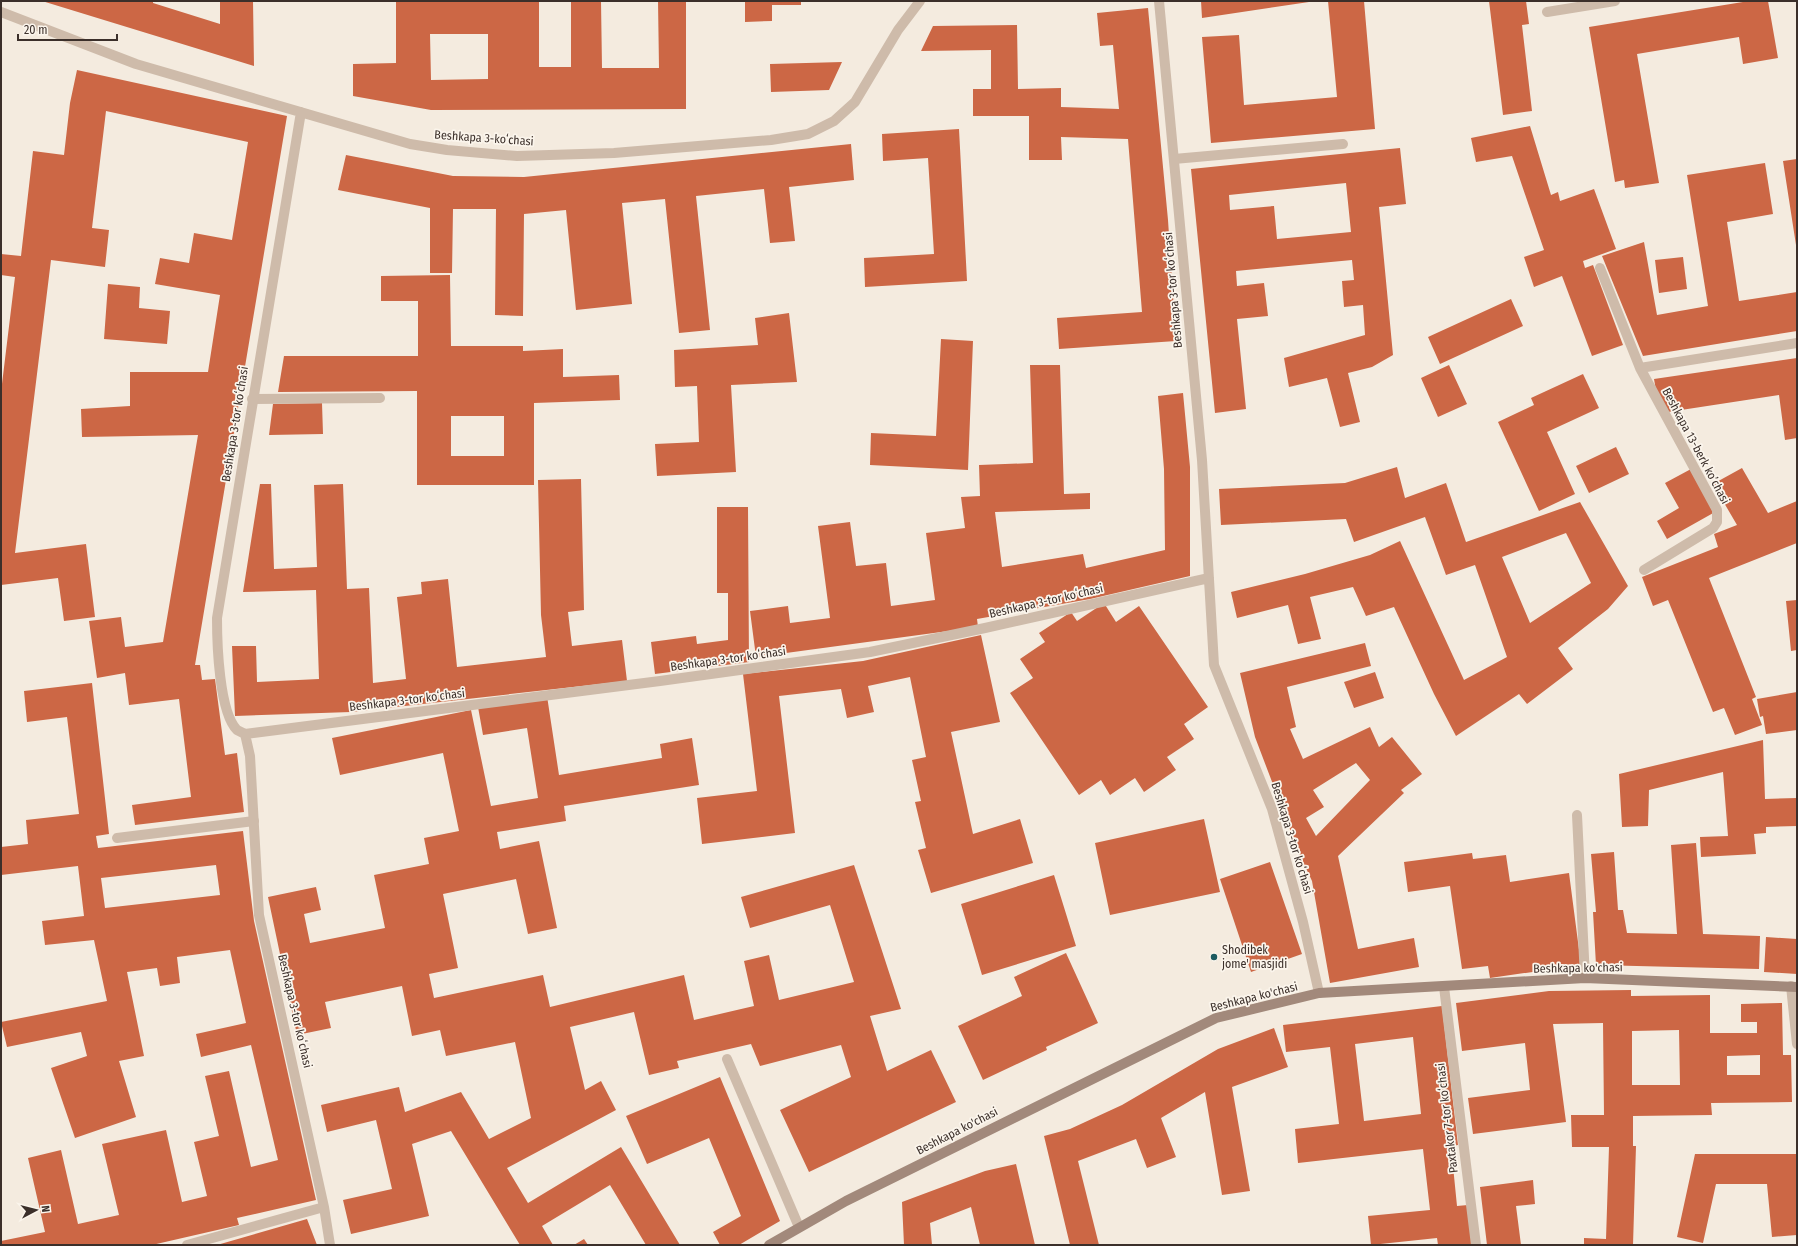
<svg xmlns="http://www.w3.org/2000/svg" width="1798" height="1246" viewBox="0 0 1798 1246" font-family="'Fira Sans Condensed',sans-serif">
  <rect width="100%" height="100%" fill="#f4ebdf"/>
  <path fill="#cc6745" fill-rule="evenodd" d="M42,1H153V3L220,24V1H253L254,66Z
    M396,1H539V67H571V1H601L602,68H659L658,1H686V109L431,110L353,96V64L396,63ZM430,34H488V79L431,80Z
    M745,1H801V5H772V21L745,22Z
    M1201,1H1309V2L1202,18Z
    M1328,1H1364L1375,129L1211,143L1202,37L1239,35L1244,105L1337,97Z
    M1489,1H1526L1529,24L1522,25L1532,111L1503,115Z
    M1749,1H1768L1778,58L1743,64L1739,37L1637,54L1659,183L1625,188L1624,180L1615,182L1589,27Z
    M1148,8L1168,220L1176,341L1059,349L1057,318L1142,312L1128,139L1061,137L1062,160H1029V116H973V89H991V50L921,51L933,26L1017,25L1018,89L1061,88V107L1119,109L1113,45L1100,46L1097,13Z
    M842,62L829,90L771,92L770,64Z
    M77,70L287,116L195,665H200L202,680L215,679L225,755L237,753L244,812L135,825L132,805L191,797L179,699L129,705L125,673L97,678L89,621L121,617L125,647L163,642L198,435L82,437L81,409L130,406V372H208L220,295L155,284L160,258L189,263L194,233L232,240L248,142L106,111L92,228L109,230L105,267L51,260L15,553L86,544L95,617L64,621L58,578L1,585V392L15,277L1,275V254L21,256L33,151L64,155L70,103Z
    M1530,126L1551,195L1558,192L1560,201L1594,189L1616,249L1583,261L1585,268L1593,265L1623,345L1592,356L1562,276L1534,287L1524,257L1544,250L1512,156L1476,162L1471,138Z
    M959,129L967,281L865,287L864,258L934,254L928,158L883,161L882,134Z
    M851,144L854,180L789,187L795,241L770,243L764,189L696,196L710,330L679,333L665,199L622,203L632,304L576,310L566,210L524,214L523,316L495,315L496,209H453L452,273H430V208L338,190L346,155L453,176L524,177Z
    M1400,148L1406,204L1379,207L1393,355L1372,367L1348,373L1360,422L1340,427L1327,378L1289,387L1284,358L1365,335L1363,305L1344,307L1342,281L1354,280L1352,260L1236,271L1237,286L1264,283L1268,316L1237,319L1246,409L1215,413L1191,169ZM1346,183L1351,232L1277,239L1274,206L1230,210L1229,195Z
    M1797,159V245H1796L1783,161Z
    M1765,163L1773,214L1727,222L1739,301L1797,292V331L1643,356L1602,256L1644,242L1657,315L1708,306L1687,175Z
    M1683,257L1687,289L1659,293L1655,260Z
    M450,275L451,346H523V351L563,349V377L619,375L620,400L534,403V485H417V391L278,392L284,356H418V301H381V276ZM451,416H504V456H451Z
    M108,284L140,287L139,308L170,311L167,344L104,339Z
    M1511,299L1523,326L1440,364L1428,337Z
    M789,313L797,382L731,385L736,472L657,476L655,444L699,442L697,386L675,387L674,350L758,345L755,318Z
    M941,339L973,341L968,470L870,465L871,433L936,436Z
    M1797,358V438L1785,440L1779,395L1668,412L1657,396L1654,379Z
    M1030,365H1060L1064,494L1090,493V509L995,512L1002,567L1083,554L1086,568L1165,550L1164,469L1158,396L1183,393L1190,467V576L1090,599L977,619L978,627L756,657L750,611L788,606L790,623L830,618L818,526L850,522L856,566L886,563L891,606L935,600L926,533L965,528L961,497L980,496L979,465L1033,463Z
    M1449,365L1467,404L1438,417L1421,378Z
    M1583,374L1599,408L1547,432L1575,494L1539,511L1498,422L1534,405L1531,398Z
    M322,403L323,434L269,435L273,404Z
    M1616,447L1629,474L1589,493L1576,466Z
    M1397,467L1405,498L1446,483L1466,542L1580,502L1628,586L1608,609L1558,648L1573,669L1527,704L1519,694L1456,736L1434,694L1394,607L1366,616L1353,587L1310,597L1321,639L1298,644L1288,605L1237,618L1231,592L1305,574L1370,555L1400,541L1464,680L1507,657L1475,565L1446,575L1425,517L1354,542L1346,519L1221,525L1219,489L1345,483ZM1566,533L1591,583L1530,623L1502,557Z
    M1742,468L1768,513L1797,501V543L1709,578L1756,697L1752,699L1762,725L1735,735L1724,708L1713,712L1668,600L1653,606L1642,577L1718,547L1714,534L1737,525L1713,484Z
    M1691,469L1715,512L1667,539L1657,521L1679,508L1665,483Z
    M581,479L584,610L568,612L572,646L622,640L627,681L351,712L235,716L232,646H256L257,682L319,679L316,590L243,592L260,484H271L274,569L317,567L314,485L343,484L347,589L369,588L373,683L406,679L397,597L422,594L421,582L448,579L457,667L546,657L541,615L538,480Z
    M717,507H748L749,662L655,674L651,642L696,636L697,644L728,640V593H717Z
    M1797,600V650L1791,651L1786,601Z
    M1104,603L1116,622L1139,606L1208,707L1184,724L1194,739L1167,757L1176,770L1144,792L1135,778L1110,795L1101,780L1079,795L1010,693L1033,678L1020,659L1045,642L1039,633L1071,612L1077,621Z
    M981,635L1000,722L951,732L973,834L1020,819L1033,863L931,893L918,850L926,848L915,802L921,801L912,760L926,757L910,677L868,686L874,712L847,718L841,689L779,696L795,833L702,844L697,798L757,791L743,674L863,661Z
    M1365,643L1371,666L1287,687L1296,727L1290,729L1303,759L1370,727L1379,747L1392,737L1422,774L1401,790L1404,793L1338,856L1358,949L1414,938L1419,967L1330,983L1312,881L1299,853L1255,737L1240,673ZM1356,763L1370,780L1316,836L1306,818L1324,807L1313,790Z
    M1375,672L1384,698L1354,708L1344,682Z
    M92,683L109,834L96,836L98,848L243,831L254,921L316,1200L237,1218L239,1225L152,1245H1V1241L45,1232L28,1158L61,1150L78,1224L119,1215L102,1144L166,1130L182,1202L207,1196L194,1142L219,1136L205,1076L229,1071L251,1167L278,1160L251,1045L201,1057L196,1034L246,1023L230,950L177,957L180,983L160,986L157,968L127,972L144,1056L119,1061L136,1117L75,1138L51,1068L87,1056L81,1032L7,1047L1,1022L107,1001L94,940L45,945L42,921L84,916L78,866L1,875V847L28,844L26,820L79,814L67,717L27,722L24,691ZM216,865L220,895L105,908L101,878Z
    M1797,692V730L1766,734L1763,716L1760,717L1757,699Z
    M547,696L559,775L662,758L660,744L692,738L699,785L564,806L566,821L497,832L500,849L539,841L557,928L528,934L516,879L443,894L458,968L429,974L434,998L543,975L550,1007L684,975L694,1020L754,1006L744,961L769,955L779,1000L854,982L830,905L750,928L741,897L854,865L901,1009L870,1016L887,1071L931,1050L956,1102L809,1172L780,1110L851,1077L841,1045L760,1066L751,1044L677,1061L679,1068L649,1075L634,1012L570,1027L585,1090L601,1081L616,1110L507,1168L528,1203L621,1147L680,1245H646L610,1185L542,1226L553,1245H520L451,1131L412,1144L429,1216L351,1234L343,1200L392,1189L376,1120L327,1132L321,1105L399,1087L405,1112L461,1092L489,1139L531,1118L515,1042L446,1056L440,1030L412,1036L402,986L325,1002L331,1028L297,1035L268,897L316,887L321,910L304,914L310,943L385,928L374,875L429,864L424,838L459,831L443,753L340,775L332,738L471,710L491,806L538,798L527,728L483,735L478,707Z
    M1763,740L1765,799L1797,798V826L1766,827V833L1754,834L1756,854L1701,857L1700,837L1728,836L1723,772L1649,790L1648,826L1622,827L1619,774Z
    M1204,819L1220,892L1110,915L1095,843Z
    M1696,843L1703,934L1760,936L1759,969L1596,965L1593,912H1596L1591,854L1614,852L1618,910H1623L1627,933L1677,934L1671,845Z
    M1472,853L1473,859L1506,855L1510,882L1569,873L1581,965L1490,978L1488,966L1462,969L1450,886L1408,892L1404,862Z
    M1270,862L1302,954L1251,972L1220,879Z
    M1054,875L1076,946L982,975L961,904Z
    M1766,937L1797,939V974L1764,972Z
    M1066,953L1098,1023L1046,1047L1047,1050L983,1080L958,1026L1022,996L1014,977Z
    M1631,990V996L1710,995V1033H1757V1022H1741V1004L1782,1003L1783,1055H1791L1792,1102L1711,1103L1712,1115L1633,1116V1146H1636L1633,1245H1584V1238L1606,1239L1609,1147H1572L1571,1115H1604L1603,1023L1553,1024L1566,1122L1473,1134L1468,1098L1530,1090L1525,1043L1462,1051L1456,1003L1549,991ZM1679,1030L1680,1085H1632V1031ZM1760,1055V1075H1727V1056Z
    M1442,1006L1458,1145L1451,1146L1457,1206L1468,1205L1472,1245H1438L1437,1238L1371,1245L1368,1216L1430,1210L1423,1149L1298,1163L1295,1129L1339,1124L1330,1047L1286,1052L1283,1025ZM1413,1037L1421,1114L1364,1121L1355,1044Z
    M1274,1028L1288,1067L1232,1087L1250,1191L1222,1195L1205,1092L1161,1118L1176,1157L1147,1168L1136,1139L1078,1161L1099,1245H1070L1044,1136L1070,1129L1122,1105L1218,1049Z
    M720,1077L780,1221L739,1245H720L713,1232L741,1216L709,1138L647,1164L626,1116Z
    M1695,1154H1797V1235L1772,1237L1767,1184H1716L1703,1243L1677,1237Z
    M1016,1164L1035,1245H980L971,1207L930,1223L932,1245H904L902,1202L985,1171Z
    M1533,1180L1535,1204L1516,1206L1521,1245H1487L1480,1187Z
    M307,1219L317,1245H217Z
    M584,1239L588,1245H574Z"/>
  <g fill="none" stroke-linecap="round" stroke-linejoin="round">
    <path stroke="#cebbaa" stroke-width="10" d="M1174,159L1343,144
      M252,399L380,398
      M1577,815L1585,978
      M117,838L254,821
      M1791,986L1797,1044
      M727,1059L799,1227"/>
    <path stroke="#cebbaa" stroke-width="10" d="M1159,1L1202,460L1214,665L1272,809L1303,922L1319,993
      M1,12L136,64L410,144L447,150L517,156L614,153L771,140L808,134L834,121L855,102L898,30L920,1
      M1547,12L1615,1
      M301,112L217,618C217,643 219,712 237,730C239,731 243,733 245,734L250,756L259,915L324,1207L330,1245
      M1600,268L1640,368L1717,510V522L1713,528L1644,570
      M1640,368L1797,343
      M245,734L660,681L870,652L985,628L1209,578
      M1444,987L1476,1245
      M187,1245L324,1207"/>
    <path stroke="#a2897b" stroke-width="10" d="M769,1245L846,1201L1216,1018L1319,993L1585,978L1797,987"/>
  </g>
  <circle fill="#1c5a5f" stroke="#fbf5ec" stroke-width="1.5" cx="1214" cy="957" r="4"/>
  <g text-anchor="middle" stroke-width="3.5" stroke-linejoin="round" paint-order="stroke">
    <g font-size="12" fill="#3b2f2a" stroke="#fbf5ec">
      <text transform="translate(484 138) rotate(4)" y="4">Beshkapa 3-koʻchasi</text>
      <text transform="translate(1173 290) rotate(-95)" y="4">Beshkapa 3-tor koʻchasi</text>
      <text transform="translate(235 424) rotate(-81)" y="4">Beshkapa 3-tor koʻchasi</text>
      <text transform="translate(1696 446) rotate(62)" y="4">Beshkapa 13-berk koʼchasi</text>
      <text transform="translate(1046 601) rotate(-13)" y="4">Beshkapa 3-tor koʻchasi</text>
      <text transform="translate(728 659) rotate(-8)" y="4">Beshkapa 3-tor koʻchasi</text>
      <text transform="translate(407 700) rotate(-7)" y="4">Beshkapa 3-tor koʻchasi</text>
      <text transform="translate(1292 838) rotate(73)" y="4">Beshkapa 3-tor koʻchasi</text>
      <text transform="translate(1578 968) rotate(-1)" y="4">Beshkapa ko'chasi</text>
      <text transform="translate(1254 997) rotate(-14)" y="4">Beshkapa ko'chasi</text>
      <text transform="translate(295 1011) rotate(77)" y="4">Beshkapa 3-tor koʻchasi</text>
      <text transform="translate(1447 1118) rotate(-97)" y="4">Paxtakor 7-tor koʻchasi</text>
      <text transform="translate(957 1131) rotate(-27)" y="4">Beshkapa ko'chasi</text>
    </g>
    <g font-size="12" fill="#3b2f2a" stroke="#fbf5ec" text-anchor="start">
      <text x="1222" y="954">Shodibek<tspan x="1222" dy="14">jome' masjidi</tspan></text>
    </g>
  </g>
  <rect width="1798" height="1246" fill="none" stroke="#3b2f2a" stroke-width="4"/>
  <g transform="translate(36 1210) rotate(83)" stroke="#fbf5ec" stroke-width="3" paint-order="stroke">
  <path d="M0-3L7 15L0 10L-7 15Z" fill="#3b2f2a"/>
  <text y="-6" font-size="11" font-weight="bold" text-anchor="middle" fill="#3b2f2a">N</text>
  </g>
  <path d="M18 34v6h99v-6" fill="none" stroke="#3b2f2a" stroke-width="2"/>
  <text x="24" y="34" font-size="12" fill="#3b2f2a" stroke="#fbf5ec" stroke-width="3" paint-order="stroke">20 m</text>
</svg>
